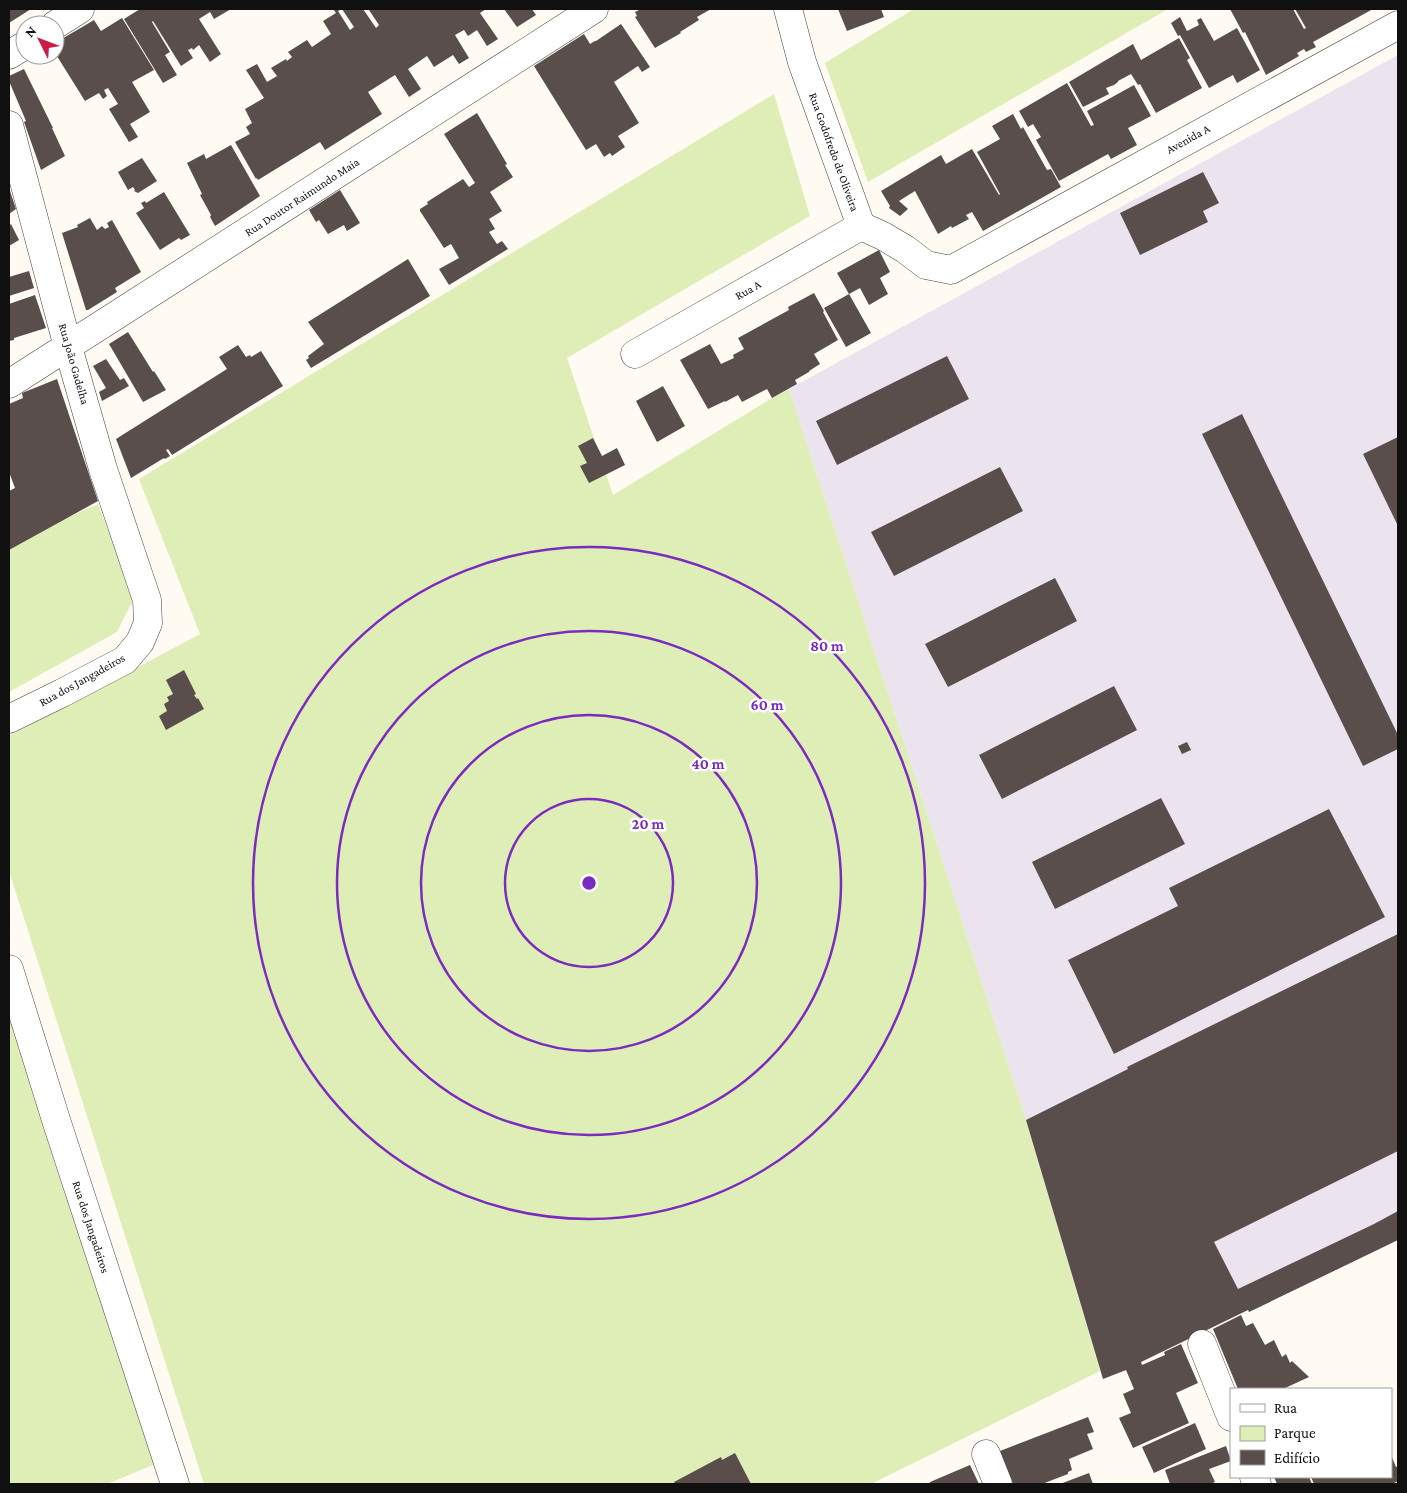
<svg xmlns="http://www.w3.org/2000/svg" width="1407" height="1493" viewBox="0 0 1407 1493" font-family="'Crimson Pro',serif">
  <rect width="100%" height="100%" fill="#fffaf2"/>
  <path fill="#ebe4ef" d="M1398,55V1240L1249,1312L1248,1310L1126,1370L1103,1379L1026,1120L939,850L789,389Z"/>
  <path fill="#dfeeb7" d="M914,9H1168L868,182L825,63Z
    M774,94L810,216L567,358L613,495L772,398L789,389L939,850L1026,1120L1100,1371L871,1484H204L9,871V736L200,634L139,479Z
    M98,504L134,598L117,632L9,692V544Z
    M9,1003L158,1463L107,1484H9Z"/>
  <path fill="#594e4b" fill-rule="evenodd" d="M9,9H31L9,23Z
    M140,9H231L214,19L210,12L199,19L221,54L210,62L199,45L193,50L192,48L188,50L193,58L181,66L153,21L152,22L170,52L165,55L177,75L163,83L124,19Z
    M333,9H363L376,28L379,25L369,10L371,9H417L418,10L420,9H486L480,13L498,39L487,46L477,30L468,36L464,30L455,35L469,58L459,64L453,55L434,67L427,56L408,69L421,89L409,97L395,75L368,92L382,114L325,150L320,142L258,180L257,178L256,179L235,142L250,134L246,127L252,123L245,109L264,98L246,70L257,64L267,82L277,76L271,68L286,59L287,61L292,57L288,52L307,40L312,47L331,34L323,21L336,13ZM342,9L354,27L350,30L338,11Z
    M504,9H532L536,15L517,27Z
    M641,9H711L697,17L699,20L680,32L681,33L655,48L635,17L637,16L635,12Z
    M838,9H881L884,17L847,31Z
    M1230,9H1293L1304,29L1306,28L1295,9H1373L1313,42L1316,47L1306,52L1304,49L1297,53L1299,56L1266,75L1245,32L1243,33Z
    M1180,17L1187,31L1199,25L1197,20L1201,18L1214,41L1237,28L1260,70L1237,83L1233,75L1209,88L1180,35L1178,36L1171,23Z
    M122,18L154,70L132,82L150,112L130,124L138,137L129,142L109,109L118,104L108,88L104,90L107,96L103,99L99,93L85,101L55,53V43L94,20L101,31Z
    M621,24L650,67L642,72L638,66L614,82L639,123L618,136L625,147L612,156L610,153L604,157L596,144L586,150L534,66L584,34L590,44L595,41H596Z
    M1179,38L1190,58L1187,60L1202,88L1156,113L1140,84L1138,85L1131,74L1118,81V82L1114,85L1106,88L1109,94L1083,107L1069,82L1133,44L1141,60Z
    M24,69L53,128H52L65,156L41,170L24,122L26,121L9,81V76Z
    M1067,83L1091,126L1094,125L1087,111L1134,85L1151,116L1128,128L1137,145L1111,159L1108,154L1059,181L1036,140L1041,137L1033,124L1028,127L1019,111Z
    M477,113L507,164L505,165L513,177L490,192L502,211L489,219L495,229L489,232L497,244L502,241L508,249L449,285L439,269L459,258L451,244L444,248L420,211V209L428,204L427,202L463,179L469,187L475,183L444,134Z
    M1013,114L1021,129L1023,127L1047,170L1051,169L1061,187L983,231L972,212L966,215L969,219L952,228L951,226L938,234L915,191L899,201L908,209L900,216L889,208L890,206L881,191L941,155L946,164L972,149L999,195L1000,194L977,152L1000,139L992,126Z
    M231,145L260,196L215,226L210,217L211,215L200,195L202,194L187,163L204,154L206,159Z
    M142,158L157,181L138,193L134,191L135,190L133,187L128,190L118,172Z
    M1203,172L1219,203L1203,211L1208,222L1140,255L1120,213Z
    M9,188L16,209L9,214Z
    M340,190L360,223L347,231L344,225L328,234L319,220L316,222L309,210Z
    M164,192L190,235L181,240L179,238L160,250L136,213L144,208L141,203L145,201L146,203Z
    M90,218L97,230L102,226L105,229L109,227L107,223L112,220L141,272L115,288L117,292L88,310H86L62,233L78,227L77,225Z
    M11,224L19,240L9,246V226Z
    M879,250L890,272L880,278L888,294L869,305L860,288L849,294L871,333L846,347L824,308L849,294L837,273Z
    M408,259L430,296L311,368L306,360L309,358L308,356L324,344L308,322Z
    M29,271L34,288L9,296V277Z
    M814,293L824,311L823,312L838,340L814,354L820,364L809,371V372L795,380L797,384L772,398L767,389L742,402L738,395L725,402V401L708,409L680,360L710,344L721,364L734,358L733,355L744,349L738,338L789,310L788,307Z
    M35,295L46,328L14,338V340L9,341V304Z
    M128,332L153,372L154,371L166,390L143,402L109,344Z
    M238,345L246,357L250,355L251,357L261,351L283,386L172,455L168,449L166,450L170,456L165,459L164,458L131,478L116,439L227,369L219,357Z
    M947,356L969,399L837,465L816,421Z
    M106,359L120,380L124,378L129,386L102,401L99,392L106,388L93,366Z
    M57,379L98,501L9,550V491L15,488L9,472V404L23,398L22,393Z
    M663,386L685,426L657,442L636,401Z
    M1242,414L1398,735V749L1363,766L1202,434Z
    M1398,437V526L1363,454Z
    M593,438L602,456L617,448L625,465L589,483L580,466L587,463L578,446Z
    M1000,467L1023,511L894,576L871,532Z
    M1055,578L1077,621L948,687L925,644Z
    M184,670L196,694L194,695L197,699L198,698L204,709L166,730L159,716L167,711L164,704L169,701L167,697L173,694L166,680Z
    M1114,686L1137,730L1002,799L979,755Z
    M1187,742L1191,750L1182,754L1178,746Z
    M1161,798L1185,844L1055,909L1032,862Z
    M1329,809L1385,917L1114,1054L1068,960L1178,906L1169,888Z
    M1398,934V1151L1214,1242L1238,1289L1374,1224L1398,1211V1240L1249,1312L1248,1310L1141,1362L1142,1365L1165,1355L1164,1352L1181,1344L1198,1383L1176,1393L1189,1423L1133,1448L1119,1418L1131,1413L1123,1394L1134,1389L1126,1370L1103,1379L1026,1120L1128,1069L1127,1067Z
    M1241,1315L1246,1326L1253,1323L1265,1345L1274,1340L1282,1357L1286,1354L1290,1363L1292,1361L1309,1377L1283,1389H1238L1213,1329Z
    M1088,1417L1094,1432L1087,1434L1093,1449L1069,1459L1072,1470L1068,1472V1474L1042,1484H1013L1000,1451Z
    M1195,1423L1206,1449L1154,1473L1142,1447Z
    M1226,1446L1231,1461L1209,1469L1215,1482L1210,1484H1170L1165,1470Z
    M735,1453L751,1484H675L674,1482L721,1457L722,1460Z
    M1391,1455L1396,1467L1398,1466V1481L1392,1484H1314L1311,1477H1391Z
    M970,1465L979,1484H930V1482Z
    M1089,1473L1093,1484H1060Z
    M1274,1477H1309L1312,1484H1277Z"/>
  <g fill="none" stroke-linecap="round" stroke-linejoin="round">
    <g stroke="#434343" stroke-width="29">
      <path id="minor" d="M788,9L802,62L861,226L883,236L905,249L926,265L951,270L1398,25
        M55,25L80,9
        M9,55L25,45
        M9,125L68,347L103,469L147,600L148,623L140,642L125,660L62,693L9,719
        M635,354L861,226
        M9,384L594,9
        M9,969L57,1123L175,1484
        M1202,1344L1231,1417
        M986,1454L998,1484
        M1254,1477L1257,1484"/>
    </g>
    <use href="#minor" stroke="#fff" stroke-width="28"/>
  </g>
  <g fill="none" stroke="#7b2cbf" stroke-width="2.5">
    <circle cx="589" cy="883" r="84"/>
    <circle cx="589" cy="883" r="168"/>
    <circle cx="589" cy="883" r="252"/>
    <circle cx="589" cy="883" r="336"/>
  </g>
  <g text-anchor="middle" stroke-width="5" stroke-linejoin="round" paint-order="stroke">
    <g font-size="12" fill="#101010" stroke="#fff">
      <text transform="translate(1188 139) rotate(-29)" y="4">Avenida A</text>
      <text transform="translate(834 152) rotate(70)" y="4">Rua Godofredo de Oliveira</text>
      <text transform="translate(302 197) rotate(-33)" y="4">Rua Doutor Raimundo Maia</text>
      <text transform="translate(748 290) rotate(-30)" y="4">Rua A</text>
      <text transform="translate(74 364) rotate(74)" y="4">Rua João Gadelha</text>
      <text transform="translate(82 680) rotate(-29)" y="4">Rua dos Jangadeiros</text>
      <text transform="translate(91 1227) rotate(72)" y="4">Rua dos Jangadeiros</text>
    </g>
  </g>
  <circle cx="589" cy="883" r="8" fill="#7b2cbf" stroke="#fff" stroke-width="2.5"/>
  <g font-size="15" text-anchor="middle" font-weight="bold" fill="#7b2cbf" stroke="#fff" stroke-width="5" stroke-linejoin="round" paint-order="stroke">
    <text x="827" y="651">80 m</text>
    <text x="767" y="710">60 m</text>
    <text x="708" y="769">40 m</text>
    <text x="648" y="829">20 m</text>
  </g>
  <rect width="1407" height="1493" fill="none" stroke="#101010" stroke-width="20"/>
  <rect x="1230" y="1388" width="162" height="90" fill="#ffffff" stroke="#9f9f9f"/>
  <rect x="1240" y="1404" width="25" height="8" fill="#ffffff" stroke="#9f9f9f"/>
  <text x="1274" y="1413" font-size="15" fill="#101010">Rua</text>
  <rect x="1240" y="1426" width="25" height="15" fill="#dfeeb7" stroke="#9f9f9f"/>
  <text x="1274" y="1438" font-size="15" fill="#101010">Parque</text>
  <rect x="1240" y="1450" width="25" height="15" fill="#594e4b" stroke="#9f9f9f"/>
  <text x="1274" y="1463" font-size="15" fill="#101010">Edifício</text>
  <g transform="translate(40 40) rotate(312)"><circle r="24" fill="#ffffff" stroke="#9f9f9f"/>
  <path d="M0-4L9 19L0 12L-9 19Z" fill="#ce1a46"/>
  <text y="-8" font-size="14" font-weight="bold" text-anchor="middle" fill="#101010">N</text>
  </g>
</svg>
